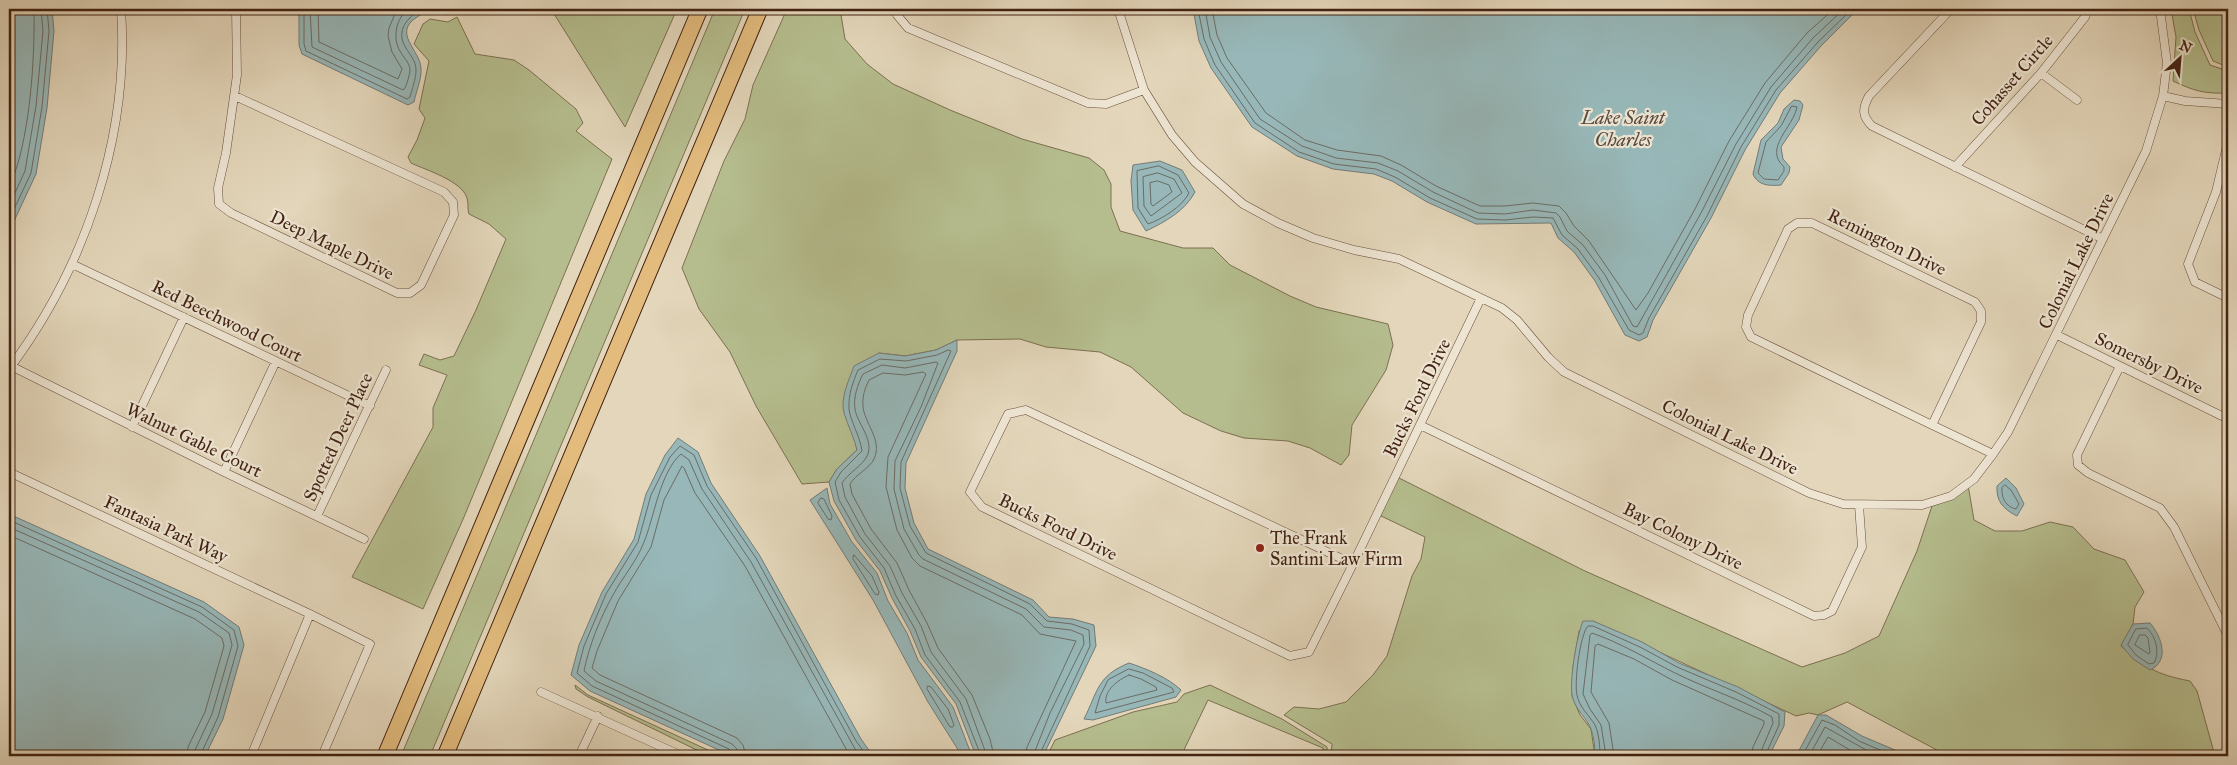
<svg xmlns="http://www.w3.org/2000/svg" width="2237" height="765" viewBox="0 0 2237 765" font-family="'IM FELL Great Primer',serif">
  <rect width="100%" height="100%" fill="#e3d6ba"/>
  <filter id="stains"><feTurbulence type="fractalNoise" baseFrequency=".004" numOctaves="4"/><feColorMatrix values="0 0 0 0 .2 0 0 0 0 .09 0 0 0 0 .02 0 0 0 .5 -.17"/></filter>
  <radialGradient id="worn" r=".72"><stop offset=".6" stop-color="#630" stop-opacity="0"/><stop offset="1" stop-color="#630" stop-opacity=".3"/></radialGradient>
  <path fill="#b5bd8e" stroke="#7c7050" d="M551,9H677L625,127Z
    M715,9H745L430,756H401Z
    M787,9H840L845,39L867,64L893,84L950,110L1022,139L1089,158L1104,170L1111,184V207L1120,231L1183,248H1213L1230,265L1290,296L1316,307L1388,324L1393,345L1386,370L1352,425L1349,455L1341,465L1310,448L1288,441L1244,438L1221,431L1183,413L1131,367L1100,352L1046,347L1020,339L957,340L936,350L905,356L879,353L844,411L854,435L857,450L837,469L829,482L802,484L756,406L730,352L699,309L682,268L724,161L745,119L753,85Z
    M2171,9H2189L2195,32L2210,65L2228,71V93C2205,94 2194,91 2173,81L2176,37Z
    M2193,9H2228V67L2213,61L2199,30Z
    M457,17L475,54L514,60L529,70L576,109L583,123L576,131L612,159L464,517L423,609L352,577L433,427V408L447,375L419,365L424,354L440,360L454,356L476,310L506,239L489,224L469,214C467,209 469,204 467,198C462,181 426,170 411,163L408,157L417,140L425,118L419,109L429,61L414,44L423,24L430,19L448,22Z
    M1397,477L1585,571L1802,667L1845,653L1879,636L1917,551L1932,506L1968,485L1974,520L1995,531H2022L2050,522L2073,527L2094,549L2125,560L2144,592L2135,607L2133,624L2121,646C2148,668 2154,674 2190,681L2197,691L2215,756H1948L1847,702L1818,715L1809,713L1796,716L1593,621L1579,631L1573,667L1572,696L1580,715L1591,729L1595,756H1331L1332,744L1284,715L1294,707L1319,709L1346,702L1373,675L1387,656L1412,576L1421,559L1425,537L1379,515Z
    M575,685L588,695L721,756H709L588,697L576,689Z
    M1210,685L1282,719L1327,747V756H1323V748L1208,700L1181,756H1047L1055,740L1133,712L1177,702L1184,694Z"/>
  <path fill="#97b7b8" stroke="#757b76" d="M9,9H52L54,31L47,108L36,174L9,232Z
    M299,9H449L450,12L446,15C435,11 427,10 417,17C392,33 420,50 421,68C422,78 416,92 414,102L408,105L302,54L299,45Z
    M1193,9H1858L1821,46L1780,93L1745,150L1711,218L1653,320L1647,337L1639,341L1625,335L1595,281L1574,252L1558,238L1551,223L1476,224L1427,202L1392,181L1374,174L1333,169L1297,156L1252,127L1211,68L1199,41Z
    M1794,100L1800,101L1803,105L1799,120L1781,147L1783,159L1790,167L1789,173L1781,185C1770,186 1758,186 1753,174L1761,140L1778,123L1784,109Z
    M1160,161L1182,170L1195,192C1185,211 1165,222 1146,231L1133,210L1131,181L1133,165Z
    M957,340V351L906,463L905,488L914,523L928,549L1033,600L1049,617L1073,619L1094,625L1096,646L1043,756H976L956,704L921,657L910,631L892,598L880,571L856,540L834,501L829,482L837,469L857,450C854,437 848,426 844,413C840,398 849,380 854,366L879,353L905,356L936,350Z
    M678,438L698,452L711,483L760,556L861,739L873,756H732L590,691L571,675L579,645L602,592L634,539L646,494L665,455Z
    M2006,478L2016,488L2024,504L2017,516C2003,509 1996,501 1997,486Z
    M827,488L830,504L852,542L877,573L888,601L907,633L918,660L953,707L972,756H962L928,702L873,600L810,500Z
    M9,514L204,602L239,627L244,645L223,719L205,756H9Z
    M1583,621H1593L1642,642L1679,663L1738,687L1785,712L1784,726L1769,756H1595C1595,748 1594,737 1591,729C1587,719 1577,711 1573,699C1568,685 1577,635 1583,621Z
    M2150,623C2162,637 2170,661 2150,670L2133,659L2121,645L2133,624Z
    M1129,663C1147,669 1167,677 1181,690L1176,697L1093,720L1084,719C1098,691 1097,676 1129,663Z
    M1818,715H1826L1862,736L1909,756H1796Z"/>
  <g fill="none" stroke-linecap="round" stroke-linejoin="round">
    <path stroke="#6c6c65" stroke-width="1" d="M304,9V44L306,51L407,99L410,97C412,89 416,79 416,70C416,61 410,55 406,48C395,31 407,18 421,9
      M310,9L312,47L403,90L405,88C407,83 410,75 410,69C409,62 403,57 400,51C392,38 396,17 409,9
      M318,9L319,42L398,79L402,69L392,52L388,36L389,28L397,9
      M1198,9L1204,39L1215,65L1255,123L1299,152L1334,164L1376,169L1395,177L1430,198L1477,219L1505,220L1533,217L1553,218L1562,235L1578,249L1599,278L1629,330L1639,335L1643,333L1649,318L1707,216L1741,147L1776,90L1818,42L1852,9
      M1205,9L1210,37L1221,62L1260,119L1302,146L1336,158L1378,163L1398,171L1433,192L1478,213L1505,214L1533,210L1556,213L1560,217L1567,231L1583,245L1605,275L1633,326L1637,327L1701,213L1736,144L1771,87L1813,38L1844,9
      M1212,9L1217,35L1227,58L1266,113L1305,140L1337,150L1381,156L1401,165L1436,186L1480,206H1505L1533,203L1559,206L1566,213L1574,226L1589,241L1636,310L1648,293L1695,209L1729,141L1765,83L1807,33L1834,9
      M1792,106L1797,107C1793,128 1763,148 1784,167V171L1778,180L1764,179L1758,173L1766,142L1781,126Z
      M1159,166L1178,175L1189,193C1182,207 1162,219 1148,224L1138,208L1137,171Z
      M1158,173L1174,179L1182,193L1151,216L1144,206L1143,177Z
      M1158,181L1169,185L1172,192L1153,206L1151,204L1150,183Z
      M9,188C30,142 35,60 34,9
      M9,206L25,171L36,106L43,31L41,9
      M9,220L31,173L42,107L49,31L47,9
      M2005,485L2011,490L2019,504L2016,509C2006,507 2001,498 2002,488Z
      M821,498L824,499L832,516L831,520L828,519L818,503Z
      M9,520L202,607L234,630L238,646L218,717L200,756
      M9,527L199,612L229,633L232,645L212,714L195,750L194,756
      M9,535L195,619L222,638L224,646L205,712L188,747L187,756
      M854,555L872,576L879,592L878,595L875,594L853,559Z
      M2136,629L2147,628C2156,637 2160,652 2154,663L2149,664L2136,655L2128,645Z
      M2140,635H2145L2148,638L2150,652L2149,654L2135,645Z
      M1129,669L1143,673L1172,688L1174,692L1095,713L1100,696L1108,680Z
      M1129,675L1141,679L1156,687L1157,690L1106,703C1104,690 1118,680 1129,675Z
      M928,686L931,687L948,709L954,725L953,727H950L927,689Z
      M732,756L729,749L592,686L577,673L584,646L606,594L638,542L651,495L670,457L680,446L694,455L707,486L756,558L856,741L867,756
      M739,756L737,749L732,744L596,681L584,671C589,646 600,618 613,595C622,578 637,561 644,542C654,518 660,472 681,454L689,460L702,489L751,562L859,756
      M746,756L743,745L737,738L600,675L592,668L597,651L618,601L651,547L664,500L682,466L684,468L695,493L745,566L850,756
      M981,756L960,702L925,655L915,629L896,596L884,568L860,537L839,500L835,482L841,472L862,451C860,436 850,420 849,409C848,395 853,382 858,370L880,359L906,361L937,355L948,350L951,351L901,462L900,488L910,526L926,553L1030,604L1047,621L1072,624L1089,630L1090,646L1039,756
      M987,756L966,699L931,652L921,626L902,593L890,566L865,534L845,497L842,483C848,473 864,465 868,454C873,438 857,423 855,409C853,397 858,384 863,374L882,365L905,368L936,362L938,363L921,407L895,461L894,489L904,529L919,555L923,559L1026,609L1044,627L1071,630L1083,635L1084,644L1050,713L1033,756
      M994,756L990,739L972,695L938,648L927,623L909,590L897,563L871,529L852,494L850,484C856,474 869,469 874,459C883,440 864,423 863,406C862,397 865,388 869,380L883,373L905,375L923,372L926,374L888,457L886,487L897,530L912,558L920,566L1022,615L1040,634L1076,641L1027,747L1025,756
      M1600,756C1600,747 1599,733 1595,725C1589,715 1579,707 1577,695C1574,683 1580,634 1588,626H1593L1640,647L1677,667L1736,692L1779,714V725L1765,756
      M1606,756L1601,725L1590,709L1583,694L1590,635L1592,633C1621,643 1647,659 1675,673C1707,689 1741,699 1772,717L1773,723L1759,756
      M1614,756L1609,723L1591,692L1595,646L1598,644L1634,659L1672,680L1764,721V724L1753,747L1751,756
      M1802,756L1822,720L1835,725L1859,741L1894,756
      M1809,756L1825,727L1877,756
      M1817,756L1828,737L1860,756"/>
    <g stroke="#6a4f3c" stroke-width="9">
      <path id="minor" d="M897,9V15L908,28L1088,103L1106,104L1144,90
        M1118,9L1144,90L1172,135L1195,162L1243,204L1278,223L1313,238L1354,250L1399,259L1502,308L1517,320L1548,357L1564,372L1809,493L1843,504L1922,505L1951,496L1974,479L1993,454L2008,432L2146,151L2163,96L2167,63L2160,9
        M1951,9L1869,96C1862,109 1862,116 1872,126L2103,239
        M2041,73L2077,100
        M235,96L444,192L453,202L454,215L421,285L410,293H397L231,213L219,204L218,188L226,153L237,75L236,9
        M2163,96L2185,101L2228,104
        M2226,150L2216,192L2188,264L2195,282L2228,298
        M1955,167L2041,73L2085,17L2088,9
        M1797,223H1812L1975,302L1981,311V322L1932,425L1751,337L1746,327L1748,315L1788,229Z
        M72,264L370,406
        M2057,335L2228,419
        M11,366L224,472L364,539
        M2120,366L2077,455L2078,465L2088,473L2160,508L2174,527L2228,636
        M9,369C85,268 130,136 121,9
        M1026,410L1353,564L1309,652L1290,656L982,507L970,492L1008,414Z
        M1420,425L1814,616L1824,615L1832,611L1862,547L1859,505
        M1932,425L1993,454
        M132,427L184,317
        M9,472L310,614L370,644L322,756
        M224,472L276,361
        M317,516L386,370
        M1353,564L1481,298
        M541,692L682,756
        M251,756L310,614
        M579,756L598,716"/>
    </g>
    <g stroke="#422212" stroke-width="17">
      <path id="motorway" d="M385,756L700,9
        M445,756L760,9"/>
    </g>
    <use href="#minor" stroke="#ede4d2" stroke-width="8"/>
    <use href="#motorway" stroke="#e2bb7d" stroke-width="15"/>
  </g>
  <circle fill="#8f2418" stroke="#ede4d2" stroke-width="2" cx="1260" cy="548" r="5"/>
  <g text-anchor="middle" stroke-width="4.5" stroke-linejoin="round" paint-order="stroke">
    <g font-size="18" fill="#422212" stroke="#ede4d2">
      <text transform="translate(2012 80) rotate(-49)" y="6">Cohasset Circle</text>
      <text transform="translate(1887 242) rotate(26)" y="6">Remington Drive</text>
      <text transform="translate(332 245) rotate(26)" y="6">Deep Maple Drive</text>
      <text transform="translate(2076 261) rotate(-64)" y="6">Colonial Lake Drive</text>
      <text transform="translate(227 321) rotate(26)" y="6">Red Beechwood Court</text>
      <text transform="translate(2149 363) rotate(26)" y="6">Somersby Drive</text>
      <text transform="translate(1417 398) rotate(-64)" y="6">Bucks Ford Drive</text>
      <text transform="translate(338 437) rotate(-65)" y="6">Spotted Deer Place</text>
      <text transform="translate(1730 437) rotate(26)" y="6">Colonial Lake Drive</text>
      <text transform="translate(194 440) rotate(26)" y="6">Walnut Gable Court</text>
      <text transform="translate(1058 527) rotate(26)" y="6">Bucks Ford Drive</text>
      <text transform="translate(166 529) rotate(25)" y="6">Fantasia Park Way</text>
      <text transform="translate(1683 536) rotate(26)" y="6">Bay Colony Drive</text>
    </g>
    <g font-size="18" fill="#422212" stroke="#ede4d2" text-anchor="start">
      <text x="1270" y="544">The Frank<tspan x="1270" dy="21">Santini Law Firm</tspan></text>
    </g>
    <g font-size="19" font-style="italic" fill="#57473c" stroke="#ede4d2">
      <text x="1623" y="124">Lake Saint<tspan x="1623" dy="22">Charles</tspan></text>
    </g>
  </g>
  <rect width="2237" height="765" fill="none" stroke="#e3d6ba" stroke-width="30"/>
  <rect x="10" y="10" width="2217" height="745" fill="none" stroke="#422212" stroke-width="2.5"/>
  <rect x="15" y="15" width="2207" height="735" fill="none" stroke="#422212"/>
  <g transform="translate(2180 58) rotate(26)" stroke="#ede4d2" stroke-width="4" paint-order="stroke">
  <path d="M0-4L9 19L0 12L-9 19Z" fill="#422212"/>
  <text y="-8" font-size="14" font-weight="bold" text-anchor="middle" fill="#422212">N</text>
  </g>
  <rect width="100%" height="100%" filter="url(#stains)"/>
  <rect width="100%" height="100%" fill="url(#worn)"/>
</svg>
